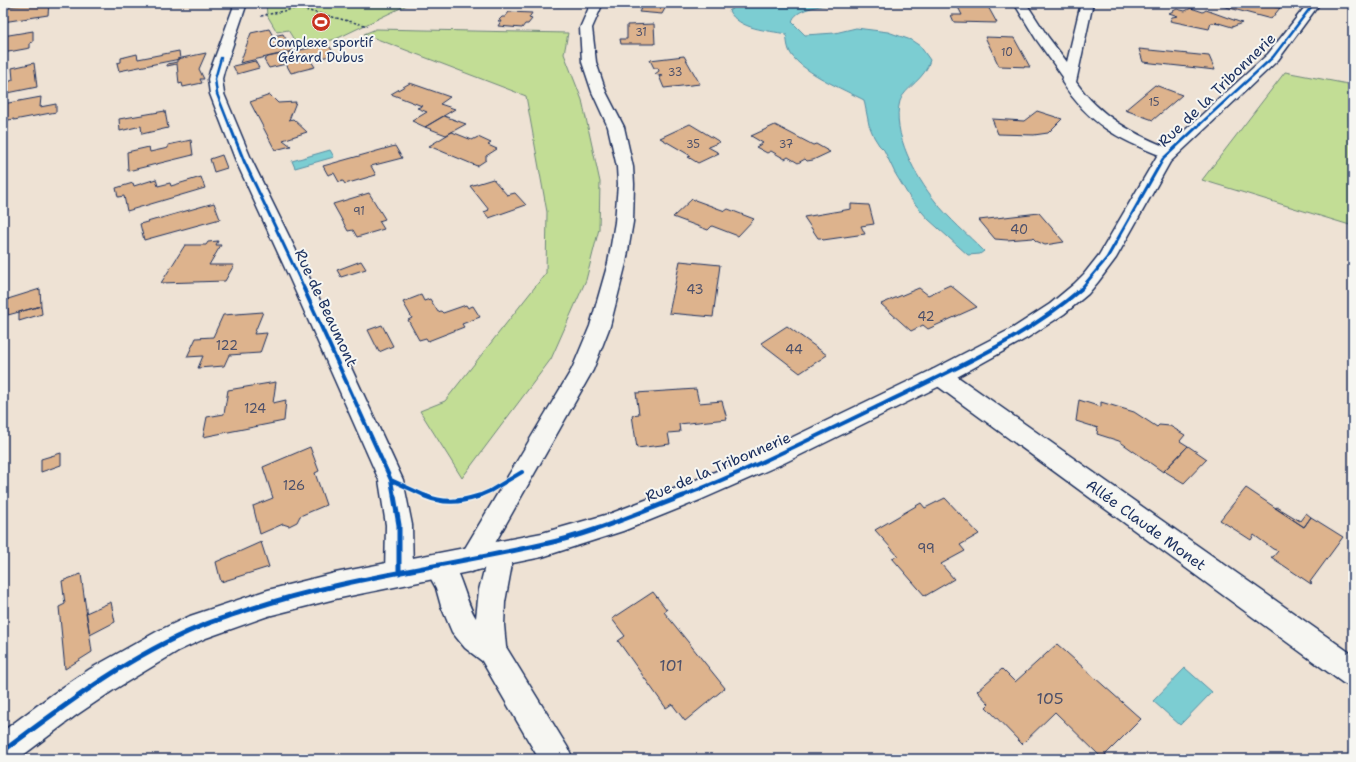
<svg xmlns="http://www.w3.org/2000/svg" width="1356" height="762" viewBox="0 0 1356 762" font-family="'Shantell Sans',sans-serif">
  <rect width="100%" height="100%" fill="#eee2d4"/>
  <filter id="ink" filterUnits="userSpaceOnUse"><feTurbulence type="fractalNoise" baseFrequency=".025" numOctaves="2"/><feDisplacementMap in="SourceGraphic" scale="8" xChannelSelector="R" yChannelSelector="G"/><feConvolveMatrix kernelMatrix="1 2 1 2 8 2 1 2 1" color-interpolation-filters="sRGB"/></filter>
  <g filter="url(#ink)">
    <path fill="#c2dd95" stroke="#6e867a" d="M266,3H411L336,39L299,48L288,30L277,32L267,15Z
      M376,29L568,33L564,54L582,100L600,182L599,229L586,280L551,359L462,478L420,411L445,401L546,273L547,212L526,96L364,34Z
      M1285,72L1353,85V226L1202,180Z"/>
    <path fill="#7ccdd2" stroke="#558ea4" d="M740,3H832C820,7 795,8 792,22L805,35L835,33L856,28L888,32L911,40L920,46L930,60C926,79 904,88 900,101C891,133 916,177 935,201C949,219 968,235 984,251L980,254L968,255L928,219L910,198L895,173L884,150L879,145L874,137L869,125L864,100C845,90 796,70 789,50C787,45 787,39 786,34C767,30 740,30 729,11Z
      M330,150L334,157L295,168L292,161Z
      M1185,668L1212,692L1180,725L1153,701Z"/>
    <path fill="#ddb38d" stroke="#1b2f5e" d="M31,3H49L48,15L3,22L5,7Z
      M540,3H562L560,6L538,5Z
      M644,3H668L662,14L639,12Z
      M956,3H986L997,23L954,22L951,15H962Z
      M1225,3L1245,7L1249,3H1259L1280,8L1271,19L1222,6Z
      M1259,3H1285L1280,8Z
      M1191,8L1203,12L1206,10L1242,23L1232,27L1215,22L1220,24L1211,23L1209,29L1170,21L1172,17L1178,16L1169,13L1177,9L1185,11Z
      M509,12L532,13L529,18L532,19L528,24H525L522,28L498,26L501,21H498L502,17H505Z
      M654,24L655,44H621L620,39H627V25Z
      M269,29L273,36L283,34L293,51L240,63L251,33Z
      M33,31V42L30,43V48L3,53V36Z
      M985,37L1014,38L1030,67L999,66Z
      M328,44L335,55L320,58H309L315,67L291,73L286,64L269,68L264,60L268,57Z
      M1139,49L1209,56L1215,70L1143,62Z
      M179,51L180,59L119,71L117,63L121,62V58L137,54L138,59Z
      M206,53L199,69L204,79H200L202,83L183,87L182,83L179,84L177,64L167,66V64L177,62V59Z
      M684,56L700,84L664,88L659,76H662L655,74L659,71L658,68H654L650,60Z
      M255,61L259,68L237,74L233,66Z
      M34,63L37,87L3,94V84L13,80L12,68Z
      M410,83L450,97L440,104L455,109L425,127L412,121L427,112L417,108L422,106L391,94Z
      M1155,85L1182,95L1153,120L1125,110Z
      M270,95L278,103L296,102L289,120L293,119L307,132L283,140L291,146L275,150L250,102Z
      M41,97L40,107L56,104V112L14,120V119L3,121V104Z
      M165,111L168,128L142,134L141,126L120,131L119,119Z
      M1037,111L1062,119L1048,133L1034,135L998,134L992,119L1024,121Z
      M444,116L466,124L446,135L425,127Z
      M690,124L720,142L708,147L719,153L698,163L688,157L691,156L660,138Z
      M775,125L813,145L816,144L830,152L813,160L807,161L805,159L798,163L788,157L785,159L771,151L767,153L756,147L763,143L751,136Z
      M452,132L472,140L478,137L491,143L488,145L497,149L486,156V160L477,166L429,146Z
      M191,140L193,155L128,171L127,152L149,147L150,152L168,148V145Z
      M395,146L402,158L371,166L376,175L345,184L343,181L339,182L334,173L328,175L323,166Z
      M222,155L227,168L214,172L210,159Z
      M201,177L205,188L127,211L124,196L118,197L116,188L133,183L134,186L156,179L158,186L170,183L171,186Z
      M493,179L507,195L515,193L526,205L489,218L484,212L489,210L470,186Z
      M369,193L385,219L379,221L384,229L357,237L353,230L348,231L333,204Z
      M692,199L725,211L728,209L754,219L738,236L712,226L708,230L673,217Z
      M214,203L220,219L144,240L140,224Z
      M851,204L869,205L874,224L861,226L865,234L823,240L821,238H818L804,217L851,209Z
      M1039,213L1064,242L1045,245L1036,241L1033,238L1007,240L995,239L979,220Z
      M218,241L216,245H221L209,265H234L225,281L161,283L185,245H206L208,242Z
      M361,261L366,269L341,277L337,270Z
      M680,261L720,265L713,317L669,313Z
      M950,285L977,307L928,329L923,325L911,331L881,304L919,288L928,295Z
      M40,289L41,306L8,315V299Z
      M421,295L424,301L430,299L438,312L441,311L443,313L466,305L468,308L473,306L480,317L462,324L464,327L428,341L426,338L419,340L408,320L412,318L403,302Z
      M41,306L42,314L19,321V312Z
      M263,312L254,334L267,333L260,353L229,355L224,366L198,368L203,356L187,357L196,338L213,337L223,315Z
      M382,325L393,346L379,352L368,330Z
      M787,326L827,355L800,373L761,343Z
      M276,382L273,403L286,400L284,421L203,437L207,417L224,414L228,390Z
      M696,389L699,403L722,401L727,419L679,424L680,432L668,433L670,444L637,448L632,415L639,414L636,393Z
      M1079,400L1101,407V402L1134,412L1157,427L1159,425L1170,426L1185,435L1180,441L1188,446L1163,472L1119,441L1097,434L1098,428L1076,421Z
      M1188,446L1207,459L1184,483L1164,471Z
      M310,447L319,471L315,473L326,505L300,516L297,522L289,526L283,524L260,534L253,506L273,498L263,467Z
      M61,453V465L41,472V459Z
      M1246,488L1304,527L1311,517L1343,537L1310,582L1312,583L1311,584L1271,557H1273L1278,551L1273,549L1254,535L1251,540L1220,520Z
      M945,498L979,534L960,545L965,551L941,564L954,579L925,596L892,558L898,556L875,530L921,503L925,508Z
      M1277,507L1300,521L1306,513L1311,517L1304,527L1275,508Z
      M261,542L269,567L221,582L216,562Z
      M81,574L92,652L65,669L59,607L65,604L62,581Z
      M653,592L667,610L664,612L725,688L685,721L672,704L666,708L618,641L625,636L612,619Z
      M111,602L115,622L90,635L86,613Z
      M1057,644L1141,719L1102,758L1055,712L1022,744L986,707L989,704L977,691L1002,669L1015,682Z"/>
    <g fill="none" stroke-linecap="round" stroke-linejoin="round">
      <g stroke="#1b2f5e" stroke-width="3">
        <path id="street" d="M235,3H247L224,71L222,79L224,94L252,161L310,279L403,480L412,525L413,573L409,582L399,585L389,582L385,573L386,525L379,480L290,279L236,161L210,94L208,79L210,71Z
          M591,3H603L592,28L596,62L606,92L624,127L633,167L634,184L633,222L626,263L610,326L593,370L495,543L501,541L510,545L514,553L505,602L504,625L506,647L568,748L573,759H539L482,661L465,648L452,632L441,606L436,588L424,566L428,557L437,554C440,555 444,556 446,557C461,568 465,602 476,618L479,590L487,558L480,569L471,572L462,569L458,560L572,369L590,326L608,263L615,222L618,184L617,167L608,127L592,92L582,62L580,28Z
          M1014,3H1026L1048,37L1067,62L1081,3H1093L1076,82C1100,117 1135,135 1174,150L1176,153L1174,156L1168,158L1162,156C1117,139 1088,123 1062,82L1063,77L1036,39Z
          M940,368L948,370L1353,655V688L1343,683L932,382L929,376L932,370Z"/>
      </g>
      <g stroke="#1b2f5e" stroke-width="3">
        <path id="secondary" d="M1308,3H1320L1278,60L1170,162L1116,258L1098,282L1088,294L1064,314L1027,338L948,382L784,463L700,500L623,531L542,557L335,599L268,616L206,638L178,651L112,691L75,716L18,759H3V731L53,694L90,669L158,631L190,616L268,590L335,573L542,533L612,513L682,486L768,449L932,370L1013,328L1050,304L1074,284L1084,274L1099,255L1157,156L1268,54Z"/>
      </g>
      <path stroke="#1b2f5e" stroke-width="1.5" stroke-dasharray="2.5 2" stroke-linecap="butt" d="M297,8L368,26
        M261,16L297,8L298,3"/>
      <use href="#street" fill="#f6f6f2" fill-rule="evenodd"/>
      <use href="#secondary" fill="#f6f6f2" fill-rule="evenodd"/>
      <g stroke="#f6f6f2" stroke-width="4">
        <path id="cycleway-far3" d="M221,58L215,79L217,94L230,127
          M1197,127L1273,57L1314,3"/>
      </g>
      <g stroke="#f6f6f2" stroke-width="5">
        <path id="cycleway-far2" d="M230,126L244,161L305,290
          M1080,290L1107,258L1163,159L1198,126"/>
      </g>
      <g stroke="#f6f6f2" stroke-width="6">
        <path id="cycleway-far1" d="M304,289L391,480L394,497
          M391,480L428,497
          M476,497L490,491L522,472
          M680,497C750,470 816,436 883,404C951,371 1025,338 1081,289"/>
      </g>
      <g stroke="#f6f6f2" stroke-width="8">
        <path id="cycleway" d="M394,496L399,525V573
          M425,496C444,504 460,502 479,496
          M3,751C65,705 127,657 199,627C212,621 227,617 241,612C338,579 440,567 540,545C589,535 636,514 683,496"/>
      </g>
      <use href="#cycleway-far3" stroke="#0057b8" stroke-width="2.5"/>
      <use href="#cycleway-far2" stroke="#0057b8" stroke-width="3"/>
      <use href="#cycleway-far1" stroke="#0057b8" stroke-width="4"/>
      <use href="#cycleway" stroke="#0057b8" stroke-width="5"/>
    </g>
  </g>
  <defs>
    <g id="stadium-disc" transform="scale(1)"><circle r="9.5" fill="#c8321e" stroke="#f6f6f2"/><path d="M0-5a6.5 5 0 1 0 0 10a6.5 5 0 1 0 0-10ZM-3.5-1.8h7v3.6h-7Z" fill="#fff"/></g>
  </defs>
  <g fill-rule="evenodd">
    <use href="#stadium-disc" x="321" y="22"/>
  </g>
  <g text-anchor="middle" stroke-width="4" stroke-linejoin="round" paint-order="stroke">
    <g font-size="11" fill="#4c506a">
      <text x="641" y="36">31</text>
      <text x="1007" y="56">10</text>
      <text x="675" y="76">33</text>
      <text x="1154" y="106">15</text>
      <text x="693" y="148">35</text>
      <text x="786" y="148">37</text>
      <text x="359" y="215">91</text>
    </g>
    <g font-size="13" fill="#1b2f5e" stroke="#f6f6f2">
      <text x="321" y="47">Complexe sportif<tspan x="321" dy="15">Gérard Dubus</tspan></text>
    </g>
    <g font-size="13" fill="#4c506a">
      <text x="1019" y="234">40</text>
      <text x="695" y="294">43</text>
      <text x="926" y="321">42</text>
      <text x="227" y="350">122</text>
      <text x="794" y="354">44</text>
      <text x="255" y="413">124</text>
      <text x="294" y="490">126</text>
      <text x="926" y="553">99</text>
    </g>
    <g font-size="15" fill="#1b2f5e" stroke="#f6f6f2">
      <text transform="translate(1217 90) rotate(-44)" y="5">Rue de la Tribonnerie</text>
      <text transform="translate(326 308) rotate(65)" y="5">Rue de Beaumont</text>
      <text transform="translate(718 467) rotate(-23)" y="5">Rue de la Tribonnerie</text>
      <text transform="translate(1146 525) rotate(36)" y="5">Allée Claude Monet</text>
    </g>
    <g font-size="16" fill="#4c506a">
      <text x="671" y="671">101</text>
      <text x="1050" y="704">105</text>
    </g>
  </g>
  <rect width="1356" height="762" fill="none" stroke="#f6f6f2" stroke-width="16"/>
  <rect x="8" y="8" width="1340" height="746" fill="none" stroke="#1b2f5e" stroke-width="1.5" filter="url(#ink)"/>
</svg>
